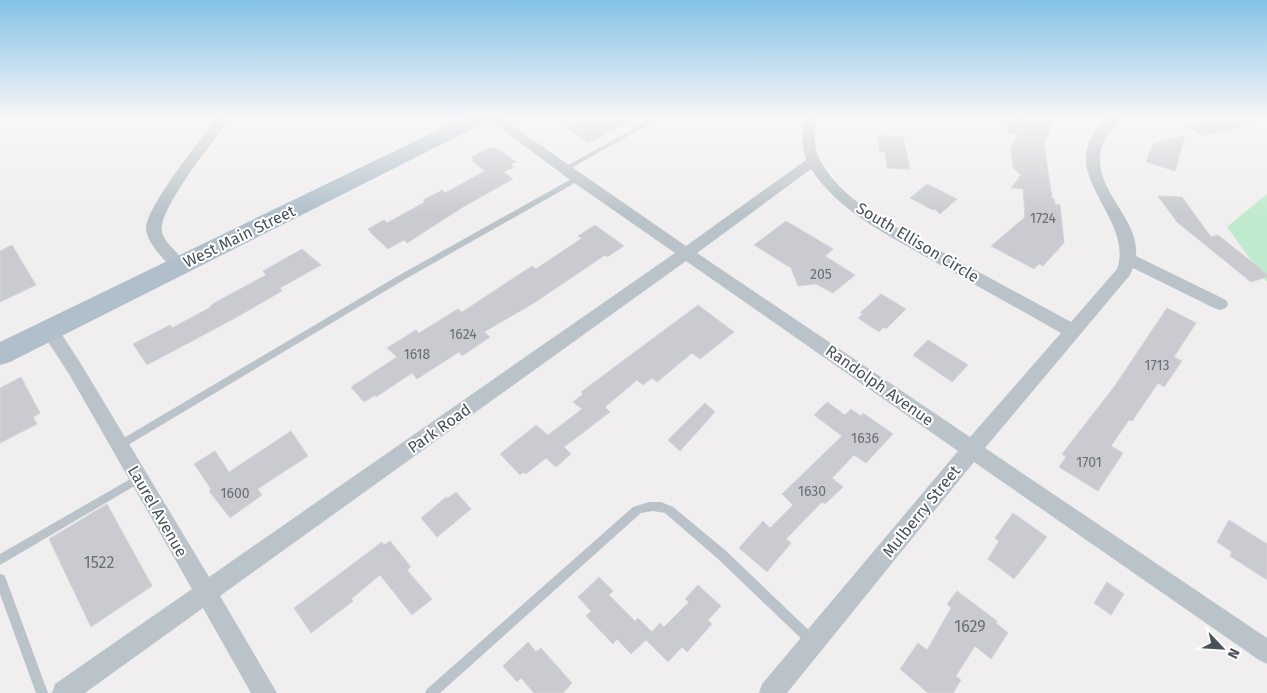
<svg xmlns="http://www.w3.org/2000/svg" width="1267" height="693" viewBox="0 0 1267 693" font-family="'Fira Sans',sans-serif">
  <rect width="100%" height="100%" fill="#f0eeee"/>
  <path fill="#c0eacd" d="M1267,194V282L1227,227Z"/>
  <path fill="#c9cbd0" stroke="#d2d5d9" d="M557,118H634L589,143L567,128L571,127Z
    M1013,118H1055L1044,143L1052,198L1054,199L1055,204L1060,205L1064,243L1043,266L1039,264L1034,269L991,246L1025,217L1023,189L1011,188L1021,175L1013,168L1011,147L1017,135L1006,131Z
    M1209,118H1250L1251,124L1202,136L1184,124Z
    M877,135L903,137L910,169L887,168L885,152H880Z
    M1185,135L1175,171L1146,162L1153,144Z
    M491,147L494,149L497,148L516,162L511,164L514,167L504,172L513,179L463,207L407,243L404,240L388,249L370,232H371L368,229L384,220L387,223L425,202L423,200L439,192L442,190L445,193L485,171L472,161L474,160L471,157Z
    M927,184L957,199L940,214L935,209L933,210L910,198Z
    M1158,196L1182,197L1211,237L1218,235L1267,274V277L1251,282L1177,222Z
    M786,221L833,249L825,256L855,275L833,293L816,284L798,286L791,268L754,245Z
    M595,225L624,246L607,257L605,255L534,303L484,332L490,337L462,356L459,352L417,379L412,373L376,397L375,395L364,402L351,387L397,357L387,348L416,330L419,333L458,309L462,312L532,266L536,269L582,238L578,236Z
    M12,245L36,285L0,302V251Z
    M302,249L321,265L280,288L282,291L237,317L147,365L133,344L170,325L172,328L211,307L210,306L216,302L266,275L263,271Z
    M881,294L906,309L886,329L884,327L879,332L858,318L863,314L860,313Z
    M698,305L734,332L700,359L692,353L657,382L652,378L643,385L637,380L605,407L610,412L564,447L571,454L556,467L546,458L526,474L524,472L520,475L500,454L536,425L548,435L582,409L573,402L583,394L581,392Z
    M1167,308L1196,323L1174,357L1182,361L1164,387L1158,383L1132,421L1129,420L1111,446L1123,453L1098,491L1059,467L1066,457L1062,454L1114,387Z
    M928,340L968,365L952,382L913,355Z
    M21,377L40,413L33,417L37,424L0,443V388Z
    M827,402L845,415L851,409L861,416L863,413L893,434L866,463L854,455L832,478L843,487L825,504L822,502L786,539L791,543L767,572L739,548L763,521L770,528L793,505L782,494L842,436L814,415Z
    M705,403L715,412L680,451L668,440Z
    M291,431L308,456L259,488L258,490L262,495L230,518L209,491L211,489L194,464L215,451L229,472Z
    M456,492L471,509L437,537L421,518L446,497L448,498Z
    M107,504L152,586L91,627L49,539Z
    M1013,513L1047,537L1014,579L988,559L999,541L995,538Z
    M1229,520L1267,544V580L1230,556L1232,552L1217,542Z
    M390,541L411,567L407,570L432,599L412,615L380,575L351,599L353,601L311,633L294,608L382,542L384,545Z
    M599,577L613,591L609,595L635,621L638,618L652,632L660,623L664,627L689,602L685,599L698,585L721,606L708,620L712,624L687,652L682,647L668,662L646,640L631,654L617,639L613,644L586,616L591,611L578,597Z
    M1107,582L1124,594L1111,615L1094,603Z
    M957,591L997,621L996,623L1008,633L991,659L975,646L956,676L961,680L953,693H928L900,669L918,643L927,650L951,608L947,604Z
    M528,642L536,652L541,648L572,683L563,693H534L521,678L517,682L503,666Z"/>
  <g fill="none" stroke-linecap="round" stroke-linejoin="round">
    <path fill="#bac3c9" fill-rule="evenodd" d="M651,119L654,121L653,122L566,171H564L561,169Z
      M575,177H581L582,179L402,281L123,448L120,449L117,448L115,445L117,442L396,277Z
      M139,474L143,475L144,478L143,481L0,565V554Z
      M649,502H661L673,507L725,550L817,638L819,642L817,646L813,648L809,646L717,558L665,513L653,511L641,513L440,693H425L427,689L633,507Z
      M0,574L4,575L6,579L48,693H36L0,594Z"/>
    <path fill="#bac3c9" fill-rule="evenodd" d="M217,118H230C216,138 157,210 162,232C166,246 180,253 187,265L185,269C173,272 167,263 160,255C154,248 146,237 146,228C148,204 201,139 217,118Z
      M487,118H501L686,246L806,160L802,140L805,118H817C814,133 813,149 821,162C847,207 903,230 946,254C988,277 1029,299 1071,322L1117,269C1136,215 1046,170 1108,118H1122C1118,125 1109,129 1105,138C1083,185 1140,214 1136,256L1226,300L1228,304L1226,308L1220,310L1214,308L1133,268L1130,275L985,448L1267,638V664L1259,660L974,462L787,693H759L762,684L958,451L686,261L220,596L277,693H251L203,608L85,693H52L55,684L192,589L69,374L43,334L40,329L43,324L49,322L55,324L81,364L209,577L675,253L573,182ZM811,169C840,213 890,236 935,262C977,286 1019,309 1061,333L970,437L697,253Z"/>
    <path fill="#b0bfca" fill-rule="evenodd" d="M463,118H489L486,122L10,362L0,365V342Z"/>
  </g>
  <linearGradient id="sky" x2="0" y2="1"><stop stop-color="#85c2e6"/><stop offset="0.55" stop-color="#f8f7f7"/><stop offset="1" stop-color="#f8f7f7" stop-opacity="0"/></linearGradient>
  <rect width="1267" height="215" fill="url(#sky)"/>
  <g text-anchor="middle" stroke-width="4" stroke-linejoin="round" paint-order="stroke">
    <g font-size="14" fill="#687077">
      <text x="1043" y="223">1724</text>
      <text x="821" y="279">205</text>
      <text x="463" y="339">1624</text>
      <text x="417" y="359">1618</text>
      <text x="1157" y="370">1713</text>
      <text x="865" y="443">1636</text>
      <text x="1089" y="467">1701</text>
      <text x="812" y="496">1630</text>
      <text x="235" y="498">1600</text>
    </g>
    <g font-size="16" fill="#485259" stroke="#fff">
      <text transform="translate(239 236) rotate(-26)" y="6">West Main Street</text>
      <text transform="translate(918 242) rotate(31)" y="6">South Ellison Circle</text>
      <text transform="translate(880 385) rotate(35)" y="6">Randolph Avenue</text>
      <text transform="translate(439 428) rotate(-35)" y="6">Park Road</text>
      <text transform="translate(158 511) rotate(60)" y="6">Laurel Avenue</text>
      <text transform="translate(921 511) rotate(-51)" y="6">Mulberry Street</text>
    </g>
    <g font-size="16" fill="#687077">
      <text x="99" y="568">1522</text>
      <text x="970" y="632">1629</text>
    </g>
  </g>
  <g transform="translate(1222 648) rotate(115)" stroke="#ffffff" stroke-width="4" paint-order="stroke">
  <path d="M0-4L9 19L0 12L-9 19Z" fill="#485259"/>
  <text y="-8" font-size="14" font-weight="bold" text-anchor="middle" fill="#485259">N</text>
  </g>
</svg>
